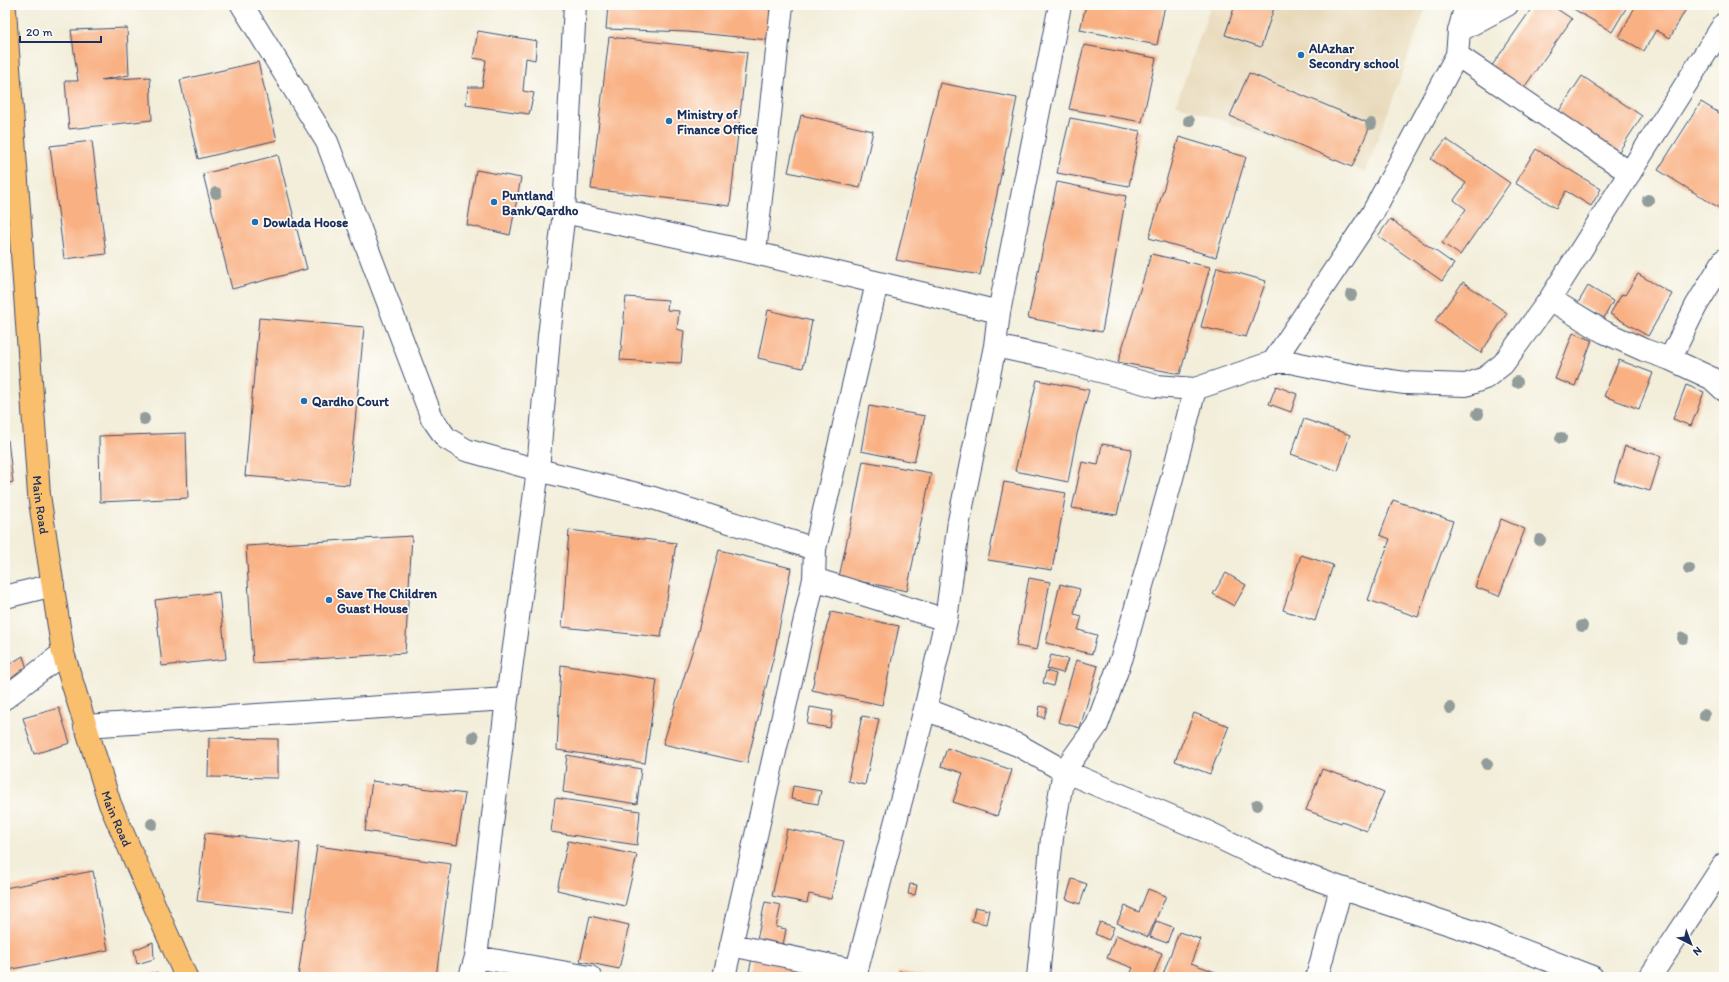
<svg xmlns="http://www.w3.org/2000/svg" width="1729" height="982" viewBox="0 0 1729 982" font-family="Itim,sans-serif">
  <rect width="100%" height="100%" fill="#fdfcf7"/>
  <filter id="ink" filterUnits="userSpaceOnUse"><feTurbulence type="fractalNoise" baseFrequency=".025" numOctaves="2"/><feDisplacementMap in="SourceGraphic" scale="8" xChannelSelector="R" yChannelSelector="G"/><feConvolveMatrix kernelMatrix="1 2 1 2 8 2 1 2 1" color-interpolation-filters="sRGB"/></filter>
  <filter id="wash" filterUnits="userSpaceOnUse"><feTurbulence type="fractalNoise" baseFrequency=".012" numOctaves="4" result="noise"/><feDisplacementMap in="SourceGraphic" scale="16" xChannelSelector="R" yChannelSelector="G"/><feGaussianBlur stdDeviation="0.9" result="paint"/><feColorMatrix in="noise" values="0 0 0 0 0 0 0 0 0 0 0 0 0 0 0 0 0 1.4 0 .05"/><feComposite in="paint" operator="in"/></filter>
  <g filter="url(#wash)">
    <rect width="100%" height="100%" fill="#f3eeda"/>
    <path fill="#e8d9ba" d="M1211,5H1427L1366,172L1176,104Z"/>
    <g id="blocks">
      <path fill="#f9b184" d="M608,5H770L769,40L687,32L606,29Z
        M1086,5H1165L1157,45L1080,30Z
        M1235,5H1275L1261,47L1225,35Z
        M1534,5H1551L1572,19L1523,89L1491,67Z
        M1567,5H1628L1612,32Z
        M1636,5H1688L1670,38L1656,30L1644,51L1619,37Z
        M127,28L129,75L101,80L150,77L152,120L69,129L65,81H78L71,30Z
        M478,31L537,41L535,60L526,58L523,91L534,93L529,114L466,105L468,87H482L486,60L473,58Z
        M609,37L747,52L730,206L591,189Z
        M1084,45L1156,58L1142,122L1069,109Z
        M258,62L277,140L198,159L180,80Z
        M1249,73L1371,124L1352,167L1230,116Z
        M1582,76L1642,116L1618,153L1557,114Z
        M940,83L1017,98L980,275L896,260Z
        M1701,102L1724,116V211L1658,170Z
        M801,115L873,131L860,188L788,172Z
        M1070,118L1140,131L1129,186L1057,173Z
        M1179,137L1246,157L1216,257L1149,238Z
        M1446,139L1510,183L1460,255L1442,243L1466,209L1454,200L1466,183L1431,159Z
        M92,141L106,254L64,259L50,146Z
        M1536,149L1601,189L1591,206L1566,191L1556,208L1515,183Z
        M278,155L307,269L232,289L203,174Z
        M476,170L521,178L510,235L467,225Z
        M1057,182L1126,196L1102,332L1028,318Z
        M1390,219L1454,264L1442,281L1378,236Z
        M1151,254L1210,267L1180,374L1118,362Z
        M1217,267L1266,281L1246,337L1201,327Z
        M1638,274L1672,294L1648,336L1610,314L1622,294L1625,295Z
        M1463,282L1507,313L1481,353L1435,321Z
        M1588,286L1613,301L1604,318L1578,303Z
        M626,297L668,300L667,310L679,311L677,329L684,331L681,363L620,360Z
        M768,310L812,321L803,368L758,358Z
        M259,318L364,327L349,485L245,476Z
        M1573,333L1592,340L1575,386L1555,379Z
        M1619,360L1653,373L1639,409L1604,396Z
        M1037,380L1089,390L1077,434L1068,482L1015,471Z
        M1686,385L1704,392L1691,426L1673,419Z
        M1276,386L1297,394L1291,412L1269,404Z
        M869,406L925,416L914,462L861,451Z
        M1304,419L1350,435L1338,471L1291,454Z
        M186,433L188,498L100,502L99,436Z
        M5,440H8L13,482L5,484Z
        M1102,444L1132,449L1117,515L1072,508L1082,462L1098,465Z
        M1625,446L1661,456L1650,491L1614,481Z
        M863,461L931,473L907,591L839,577L853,513Z
        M1004,482L1066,493L1052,570L988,560Z
        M1393,500L1453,521L1418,617L1368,600L1390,539L1380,535Z
        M1501,519L1525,529L1499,596L1475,587Z
        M569,530L676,543L661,637L562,627Z
        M412,536L405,653L253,663L246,546Z
        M719,550L791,568L774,655L747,763L663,744L696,639Z
        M1301,555L1333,565L1315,621L1283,610Z
        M5,572L8,585L5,586Z
        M1226,573L1246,585L1234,606L1213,594Z
        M1029,578L1050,582L1037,650L1016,646Z
        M1060,584L1080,589L1074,614L1082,616L1078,630L1097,635L1092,654L1046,643Z
        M219,592L226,659L162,666L155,600Z
        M831,612L899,626L882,705L812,690L819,653Z
        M1051,655L1068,659L1063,673L1047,669Z
        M23,656L30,678L5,692V667Z
        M1076,660L1098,666L1080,728L1058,722Z
        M561,665L657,680L645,763L557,750Z
        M1046,671L1056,674L1053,686L1043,683Z
        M1040,706L1047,708L1044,718L1038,716Z
        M810,707L833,711L830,728L807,724Z
        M59,708L70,743L34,754L23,718Z
        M1194,713L1229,726L1210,774L1175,761Z
        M862,716L879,719L865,785L848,781Z
        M209,738L278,739V778L208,777Z
        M947,748L1012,770L997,816L953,802L963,773L941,766Z
        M567,755L641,769L637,804L563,792Z
        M1322,769L1358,781L1384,792L1367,831L1342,821L1341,823L1306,810Z
        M372,781L465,794L457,845L365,831Z
        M793,786L821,791L818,804L791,799Z
        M555,798L640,811L637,845L551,832Z
        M787,829L844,841L831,899L809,894L807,903L772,896Z
        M205,833L300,843L293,912L197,901Z
        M568,841L637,855L625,906L557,890Z
        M317,846L451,864L436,977H298Z
        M93,871L108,950L8,970L5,952V888Z
        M1072,879L1087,884L1080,904L1066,899Z
        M910,884L917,885L915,895L908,894Z
        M1148,889L1166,896L1148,937L1117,923L1125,906L1139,912Z
        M765,902L781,905L776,927L786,929L783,945L757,940Z
        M975,907L989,910L986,924L972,921Z
        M590,916L629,925L619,969L580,961Z
        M1156,921L1173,927L1167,943L1150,937Z
        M1100,922L1114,927L1109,940L1095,934Z
        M1179,932L1200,939L1191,963L1226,976L1225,977H1162Z
        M1116,935L1162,953L1153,977H1129L1133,968L1107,958Z
        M153,942L154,959L137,964L134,950Z
        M752,958L827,974L826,977H748Z
        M899,971L924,976V977H898Z
        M157,972L159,977H147Z"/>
    </g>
  </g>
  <g filter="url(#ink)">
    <use href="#blocks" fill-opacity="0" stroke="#3b4c71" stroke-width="1"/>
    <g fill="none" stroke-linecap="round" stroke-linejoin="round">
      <g stroke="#3b4c71" stroke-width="24">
        <path id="street" d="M242,5L327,142L432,418L446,438L466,450L538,470L653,498L815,549
          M1459,31L1507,5
          M1457,55L1630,173
          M564,212L755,253L999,312
          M755,253L782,5
          M1550,299L1604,332L1644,350L1670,359L1711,378L1724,390
          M995,346L1047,357L1156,386L1195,389L1273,362H1290L1363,377L1405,383L1466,385L1485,378L1503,364L1550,299L1724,24
          M1670,359L1696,306L1724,260
          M1273,362L1372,214L1457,55L1459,31L1466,5
          M814,579L946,620
          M5,597L53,585
          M5,698L63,653
          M925,709L1018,745L1064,771L1201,829L1272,863L1341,888L1483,935L1592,977
          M85,726L507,699
          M731,945L857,971
          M476,957L590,977
          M470,977L476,957L507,699L538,470L549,336L564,212L575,5
          M724,977L814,579L815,549L877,283
          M855,977L925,709L946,620L959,521L995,346L999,312L1060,5
          M1038,977L1052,838L1064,771L1097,725L1122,657L1172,478L1195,389
          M1317,977L1341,888
          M1650,977L1724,864"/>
      </g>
      <g stroke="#3b4c71" stroke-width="24">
        <g id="primary">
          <path id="s1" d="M5,10L39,495L63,653L110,804L186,977"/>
        </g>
      </g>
      <use href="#street" stroke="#fff" stroke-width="22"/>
      <use href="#primary" stroke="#f9bf6d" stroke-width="22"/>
    </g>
    <g fill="#929c9a">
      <circle cx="1189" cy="121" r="6"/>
      <circle cx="1371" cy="124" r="6"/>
      <circle cx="216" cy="193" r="6"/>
      <circle cx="1648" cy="200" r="6"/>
      <circle cx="1351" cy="295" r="6"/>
      <circle cx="1517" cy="382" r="6"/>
      <circle cx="1478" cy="414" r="6"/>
      <circle cx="144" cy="419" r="6"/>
      <circle cx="1561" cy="438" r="6"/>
      <circle cx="1540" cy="540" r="6"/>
      <circle cx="1689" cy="569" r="6"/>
      <circle cx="1582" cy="626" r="6"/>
      <circle cx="1683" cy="638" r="6"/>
      <circle cx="1450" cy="708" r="6"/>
      <circle cx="1704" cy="715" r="6"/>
      <circle cx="473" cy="737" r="6"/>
      <circle cx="1487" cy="764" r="6"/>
      <circle cx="1257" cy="805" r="6"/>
      <circle cx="152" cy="824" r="6"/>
    </g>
  </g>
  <g fill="#1f6fb2" stroke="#fdfcf7" stroke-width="1.5">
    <circle cx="1301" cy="55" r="4"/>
    <circle cx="669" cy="121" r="4"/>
    <circle cx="494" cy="202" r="4"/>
    <circle cx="255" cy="222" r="4"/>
    <circle cx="304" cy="401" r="4"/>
    <circle cx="329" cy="600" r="4"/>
  </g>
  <g text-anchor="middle" stroke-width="3.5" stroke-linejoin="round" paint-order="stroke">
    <g font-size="13" font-weight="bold" fill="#1b2f5e" stroke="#fdfcf7" text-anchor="start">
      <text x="1309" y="53">AlAzhar<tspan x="1309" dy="15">Secondry school</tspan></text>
      <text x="677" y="119">Ministry of<tspan x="677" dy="15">Finance Office</tspan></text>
      <text x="502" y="200">Puntland<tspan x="502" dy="15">Bank/Qardho</tspan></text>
      <text x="263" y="227">Dowlada Hoose</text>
      <text x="312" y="406">Qardho Court</text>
      <text x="337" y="598">Save The Children<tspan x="337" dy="15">Guast House</tspan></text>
    </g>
    <g font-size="13" fill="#1b2f5e" stroke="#fdfcf7">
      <text dy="5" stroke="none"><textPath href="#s1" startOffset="496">Main Road</textPath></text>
      <text dy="5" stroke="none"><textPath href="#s1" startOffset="820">Main Road</textPath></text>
    </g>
  </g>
  <rect width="1729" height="982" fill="none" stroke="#fdfcf7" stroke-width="20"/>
  <g transform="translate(1691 944) rotate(138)" stroke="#fdfcf7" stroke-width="3" paint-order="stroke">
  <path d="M0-3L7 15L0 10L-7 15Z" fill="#1b2f5e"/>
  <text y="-6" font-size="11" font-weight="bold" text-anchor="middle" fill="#1b2f5e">N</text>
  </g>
  <path d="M20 36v6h81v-6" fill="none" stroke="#1b2f5e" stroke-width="2"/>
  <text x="26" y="36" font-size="12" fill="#1b2f5e" stroke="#fdfcf7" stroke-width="3" paint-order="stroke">20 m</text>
</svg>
